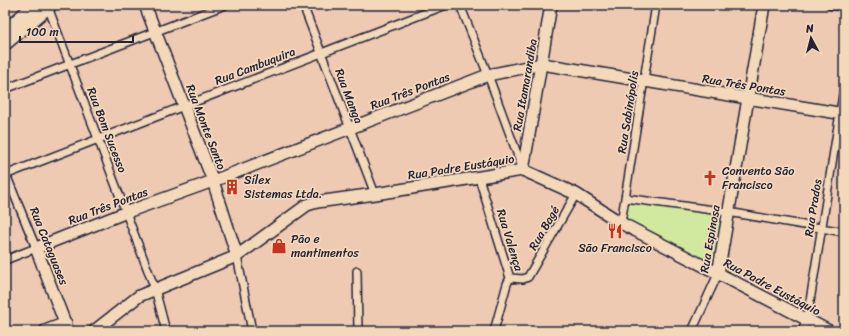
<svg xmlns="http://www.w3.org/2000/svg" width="849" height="336" viewBox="0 0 849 336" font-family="Sriracha,sans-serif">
  <rect width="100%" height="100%" fill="#eecab3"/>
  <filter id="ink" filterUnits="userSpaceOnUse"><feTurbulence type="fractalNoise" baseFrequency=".025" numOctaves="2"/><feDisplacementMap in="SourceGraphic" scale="8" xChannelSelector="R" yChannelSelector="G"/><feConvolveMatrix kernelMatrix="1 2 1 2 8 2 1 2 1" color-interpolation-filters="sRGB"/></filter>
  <g filter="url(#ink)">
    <path fill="#d0e99f" stroke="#79866d" d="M625,198L728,212L718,274L621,223Z"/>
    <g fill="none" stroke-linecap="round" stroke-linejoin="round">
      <g stroke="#22223b" stroke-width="10">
        <path id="street" d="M303,5L375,194
          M460,5L488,75L522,167
          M830,5L844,7
          M48,7L155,289L166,331
          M5,89L225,5
          M5,172L36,248L5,260
          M5,175L446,5
          M479,178L510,278
          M625,198L728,212L844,232
          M621,223L656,5
          M237,256L252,331
          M357,271L358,331
          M510,278L523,279L528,277L576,194
          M494,331L507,284L510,278
          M692,331L718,274
          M802,331L807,320L844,88"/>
      </g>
      <g stroke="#22223b" stroke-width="14">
        <path id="secondary" d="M145,5L213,181L237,256
          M523,170L551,5
          M718,274L764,5
          M45,331L66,323
          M68,331L36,248L127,212L213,181L488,75L542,64L844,114
          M94,331L139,296L237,256L307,205L317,202L375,194L523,170L576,194L621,223L829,331"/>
      </g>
      <g stroke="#22223b" stroke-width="15">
        <path id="primary" d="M5,31L34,5
          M5,44L51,5"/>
      </g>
      <use href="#street" stroke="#f3d9ba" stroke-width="7"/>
      <use href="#secondary" stroke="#f3d9ba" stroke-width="11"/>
      <use href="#primary" stroke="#f3d9ba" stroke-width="12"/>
    </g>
  </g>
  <defs>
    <g id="church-bare" transform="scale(1.2)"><path d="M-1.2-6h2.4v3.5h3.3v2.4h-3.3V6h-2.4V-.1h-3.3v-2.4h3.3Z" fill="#c8321e" stroke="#f3d9ba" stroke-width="2.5" paint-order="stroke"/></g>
    <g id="building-bare" transform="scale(1.2)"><path d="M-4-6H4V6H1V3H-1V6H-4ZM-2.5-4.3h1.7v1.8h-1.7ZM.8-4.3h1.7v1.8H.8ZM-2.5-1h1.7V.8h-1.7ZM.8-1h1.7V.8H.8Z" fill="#c8321e" stroke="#f3d9ba" stroke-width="2.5" paint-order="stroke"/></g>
    <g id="restaurant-bare" transform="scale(1.2)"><path d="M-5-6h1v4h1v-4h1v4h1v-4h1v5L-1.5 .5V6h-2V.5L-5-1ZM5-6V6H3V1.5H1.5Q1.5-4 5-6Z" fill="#c8321e" stroke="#f3d9ba" stroke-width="2.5" paint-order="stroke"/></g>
    <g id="shop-bare" transform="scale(1.2)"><path d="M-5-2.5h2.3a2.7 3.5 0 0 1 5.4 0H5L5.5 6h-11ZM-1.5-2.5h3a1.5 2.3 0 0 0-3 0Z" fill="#c8321e" stroke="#f3d9ba" stroke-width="2.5" paint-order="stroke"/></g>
  </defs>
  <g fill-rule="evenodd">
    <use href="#church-bare" x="710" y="178"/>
    <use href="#building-bare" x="232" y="187"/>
    <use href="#restaurant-bare" x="615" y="231"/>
    <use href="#shop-bare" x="279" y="246"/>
  </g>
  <g text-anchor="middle" stroke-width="3.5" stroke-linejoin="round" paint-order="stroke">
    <g font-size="12" fill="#22223b" stroke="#f3d9ba">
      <text transform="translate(255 66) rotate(-21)" y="4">Rua Cambuquira</text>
      <text transform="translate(525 85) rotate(-80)" y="4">Rua Itamarandiba</text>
      <text transform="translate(744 85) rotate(9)" y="4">Rua Três Pontas</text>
      <text transform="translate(410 91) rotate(-21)" y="4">Rua Três Pontas</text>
      <text transform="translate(349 96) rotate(69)" y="4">Rua Manga</text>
      <text transform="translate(628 112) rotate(-81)" y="4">Rua Sabinópolis</text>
      <text transform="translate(206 127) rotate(69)" y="4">Rua Monte Santo</text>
      <text transform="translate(107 130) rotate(69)" y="4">Rua Bom Sucesso</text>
      <text transform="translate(461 167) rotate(-9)" y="4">Rua Padre Eustáquio</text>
      <text transform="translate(108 206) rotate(-21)" y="4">Rua Três Pontas</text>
      <text transform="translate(813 208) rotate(-81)" y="4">Rua Prados</text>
      <text transform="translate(544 228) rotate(-60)" y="4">Rua Bagé</text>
      <text transform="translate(710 239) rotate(-80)" y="4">Rua Espinosa</text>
      <text transform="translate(510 240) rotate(73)" y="4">Rua Valença</text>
      <text transform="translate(49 246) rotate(68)" y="4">Rua Cataguases</text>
      <text transform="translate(772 287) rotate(28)" y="4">Rua Padre Eustáquio</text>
    </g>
    <g font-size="12" fill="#22223b" stroke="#f3d9ba" text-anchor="start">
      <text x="722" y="175">Convento São<tspan x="722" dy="14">Francisco</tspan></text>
      <text x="244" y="184">Sílex<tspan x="244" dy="14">Sistemas Ltda.</tspan></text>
      <text x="291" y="243">Pão e<tspan x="291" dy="14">mantimentos</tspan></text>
      <text x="615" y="252" text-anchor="middle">São Francisco</text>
    </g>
  </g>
  <rect width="849" height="336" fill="none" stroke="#f3d9ba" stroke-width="20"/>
  <rect x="10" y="10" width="829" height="316" fill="none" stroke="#22223b" stroke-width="1.5" filter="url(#ink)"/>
  <g transform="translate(811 38) rotate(353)" stroke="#f3d9ba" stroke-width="3" paint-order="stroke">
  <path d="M0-3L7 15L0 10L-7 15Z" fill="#22223b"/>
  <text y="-6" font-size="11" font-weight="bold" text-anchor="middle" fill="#22223b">N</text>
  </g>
  <path d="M20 36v6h113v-6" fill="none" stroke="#22223b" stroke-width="2"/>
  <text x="26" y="36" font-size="12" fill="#22223b" stroke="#f3d9ba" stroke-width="3" paint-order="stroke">100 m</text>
</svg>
